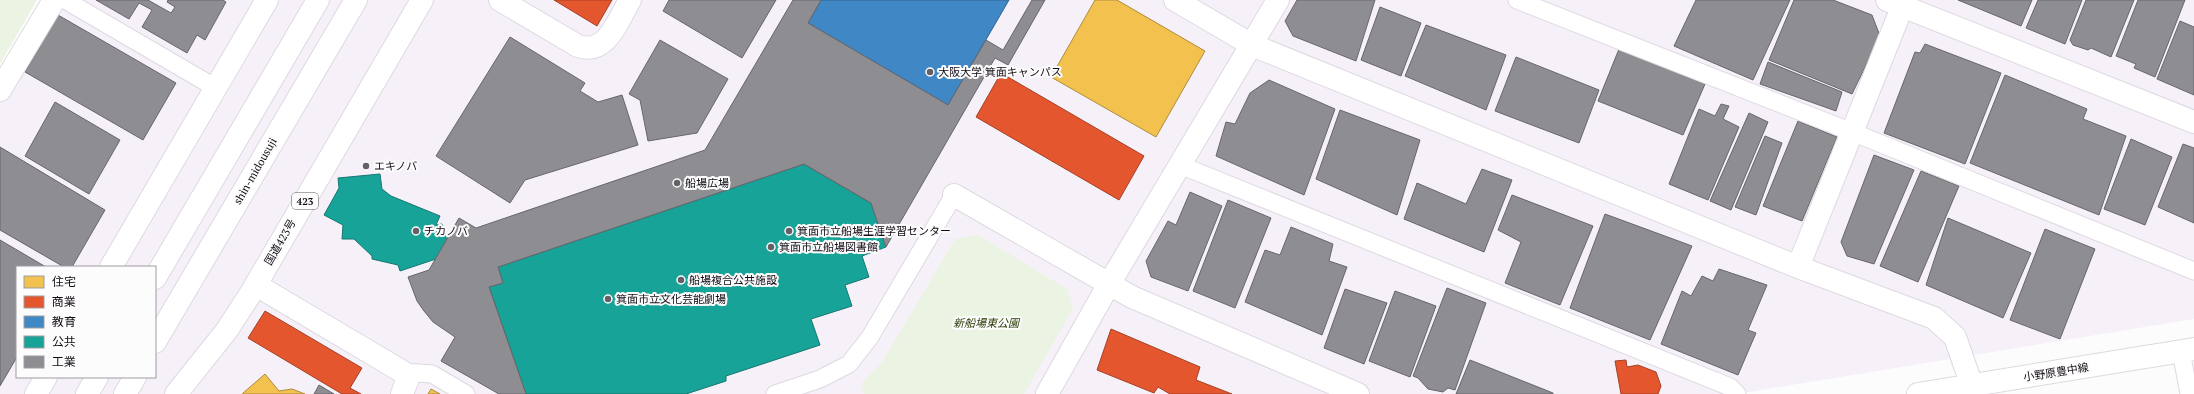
<svg xmlns="http://www.w3.org/2000/svg" width="2194" height="394" viewBox="0 0 2194 394" font-family="'PT Serif','Noto Sans JP',serif">
  <rect width="100%" height="100%" fill="#fcfcfc"/>
  <path fill="#f6f1f9" fill-rule="evenodd" d="M54,0H2194V319L1737,394H0V90ZM17,267H155V377H17Z"/>
  <path fill="#ebf4e2" d="M0,0H37L0,64Z
    M978,235L1067,289L1073,309L1024,394H864L861,384L882,362L955,239Z"/>
  <path fill="#f2c14e" stroke="#af8b3d" d="M1095,0H1117L1205,51L1156,137L1051,77Z
    M265,374L279,391L292,389L305,394H242Z
    M431,389L440,394H428Z"/>
  <path fill="#e4572e" stroke="#a54026" d="M554,0H612L597,26Z
    M1001,73L1144,156L1119,200L976,117Z
    M265,311L362,368L350,388L361,394H342L248,338Z
    M1111,329L1200,367L1196,380L1232,394H1170L1158,387L1154,393L1097,370Z
    M1626,360L1627,367L1638,365L1656,372L1661,386L1658,394H1621L1615,361Z"/>
  <path fill="#3f88c5" stroke="#326390" d="M821,0H1009L948,105L808,23Z"/>
  <path fill="#17a398" stroke="#167671" d="M804,164L871,203L886,247L862,256L869,277L845,285L852,306L811,319L820,345L726,376V381L686,394H526L489,287L503,283L498,267Z
    M380,174L382,189L391,196L440,216L436,225L442,224L451,254L400,271L398,265L372,259V256L354,239H342L343,225L324,215L339,188L338,178Z"/>
  <path fill="#8d8d92" stroke="#68666c" d="M96,0H148L171,13L175,7L167,2L168,0H223L226,2L205,40L197,35L187,53L142,27L152,10L139,3L129,19Z
    M669,0H776L742,58L663,11Z
    M793,0H821L808,23L948,105L986,40L1003,50L1032,0H1045L1008,65L995,58L886,247L871,203L804,164L498,267L503,283L489,287L526,394H499L441,361L455,337L433,322L424,311L417,301L408,277L429,270L459,218L476,228L705,150Z
    M1297,0H1375L1356,61L1293,36L1285,21Z
    M1696,0H1790L1753,80L1674,46Z
    M1794,0H1833L1872,15L1880,36L1852,94L1769,60Z
    M1958,0H2032L2021,26Z
    M2038,0H2082L2065,44L2026,28Z
    M2086,0H2134L2111,57L2091,48L2088,50L2073,45L2070,40Z
    M2138,0H2185L2155,77L2134,68L2136,64L2116,56Z
    M1380,7L1421,23L1401,76L1361,60Z
    M58,15L176,83L143,140L25,72Z
    M2180,21L2194,27V95L2157,79Z
    M1426,25L1506,55L1486,110L1405,76Z
    M510,37L585,83L580,91L598,102L622,95L638,145L525,180L510,203L436,156Z
    M660,40L728,79L697,133L648,141L640,100L629,94Z
    M1925,44L2001,73L1965,164L1884,133L1915,52L1920,53Z
    M1619,49L1705,84L1683,135L1598,101Z
    M1516,57L1599,90L1579,143L1495,111Z
    M1768,62L1842,92L1836,111L1760,84Z
    M2005,75L2087,109L2083,119L2126,136L2099,215L1970,163Z
    M1269,80L1335,109L1304,195L1216,156L1226,122L1235,124L1250,93Z
    M55,102L120,140L89,194L25,156Z
    M1721,104L1729,106L1723,119L1739,127L1708,200L1669,184L1699,109L1715,116Z
    M1340,110L1420,140L1397,215L1316,179Z
    M1749,113L1768,122L1731,210L1710,201Z
    M1798,121L1837,137L1802,221L1763,206Z
    M1765,136L1782,143L1756,215L1735,207Z
    M2131,139L2172,157L2145,225L2104,209Z
    M2183,144L2194,148V223L2158,207Z
    M0,147L105,210L72,267H64L0,230Z
    M1874,155L1914,170L1874,264L1847,256L1841,242Z
    M1482,169L1512,180L1484,252L1404,219L1417,183L1466,204Z
    M1921,171L1959,186L1918,282L1880,266Z
    M1190,192L1222,206L1188,291L1151,277L1146,261L1168,221L1176,225Z
    M1512,195L1593,226L1560,305L1505,283L1521,242L1498,230Z
    M1228,200L1271,218L1235,308L1193,291Z
    M1605,214L1692,246L1650,340L1570,308Z
    M1948,218L2031,253L2003,318L1926,285Z
    M1291,227L1333,244L1329,261L1347,267L1322,335L1245,302L1265,250L1280,255Z
    M2045,229L2095,249L2060,339L2010,320Z
    M0,240L46,267H17V357L0,386Z
    M1719,269L1767,285L1748,330L1756,333L1738,375L1661,344L1682,291L1691,296L1702,276L1713,281Z
    M1447,288L1486,303L1455,390L1448,388L1443,392L1428,389L1418,378L1413,376Z
    M1345,289L1387,303L1364,364L1324,348Z
    M1395,291L1436,306L1410,377L1369,361Z
    M1470,360L1553,393V394H1456Z
    M319,385L334,394H314Z"/>
  <g fill="none" stroke-linecap="round" stroke-linejoin="round">
    <g stroke="#ded9e0" stroke-width="19">
      <path id="minor" d="M65,0L216,88
        M1517,0L1852,132L2194,271
        M1180,165L1730,387L1737,394
        M2181,351L2189,394
        M403,372L432,374L466,394
        M775,394L820,379L849,364L870,337L954,195"/>
    </g>
    <g stroke="#ded9e0" stroke-width="24">
      <path id="tertiary" d="M500,0L578,46C607,56 618,20 630,0
        M1175,0L1252,45L1798,267L1934,318L1955,337L1972,386
        M1887,0L2194,122
        M0,90L54,0
        M954,195L1132,297L1358,394
        M1798,267L1905,0
        M256,285L403,372L407,381L402,394
        M1047,394L1109,284L1278,0
        M1918,394L2194,349"/>
    </g>
    <g stroke="#ded9e0" stroke-width="24">
      <path id="trunk" d="M111,267L267,0
        M155,278L318,0
        M155,342L356,0
        M36,394L46,377
        M87,394L97,377
        M125,394L135,377
        M176,394L227,330L251,293L422,0"/>
    </g>
    <use href="#minor" stroke="#fff" stroke-width="17"/>
    <use href="#tertiary" stroke="#fff" stroke-width="22"/>
    <use href="#trunk" stroke="#fff" stroke-width="22"/>
  </g>
  <g fill="#656066" stroke="#fcfcfc" stroke-width="1.5">
    <circle cx="930" cy="72" r="4"/>
    <circle cx="366" cy="166" r="4"/>
    <circle cx="677" cy="183" r="4"/>
    <circle cx="416" cy="231" r="4"/>
    <circle cx="789" cy="231" r="4"/>
    <circle cx="771" cy="247" r="4"/>
    <circle cx="681" cy="280" r="4"/>
    <circle cx="608" cy="299" r="4"/>
  </g>
  <g text-anchor="middle" stroke-width="4" stroke-linejoin="round" paint-order="stroke">
    <rect fill="#fcfcfc" stroke="#59545a" stroke-width="1" x="292" y="193" width="26" height="16" rx="3"/>
    <g font-size="10" font-weight="bold" fill="#130c15">
      <text x="305" y="205">423</text>
    </g>
    <g font-size="11" fill="#130c15" stroke="#fcfcfc" text-anchor="start">
      <text x="938" y="76">大阪大学 箕面キャンパス</text>
      <text x="374" y="170">エキノバ</text>
      <text x="685" y="187">船場広場</text>
      <text x="424" y="235">チカノバ</text>
      <text x="797" y="235">箕面市立船場生涯学習センター</text>
      <text x="779" y="251">箕面市立船場図書館</text>
      <text x="689" y="284">船場複合公共施設</text>
      <text x="616" y="303">箕面市立文化芸能劇場</text>
    </g>
    <g font-size="11" fill="#130c15" stroke="#fcfcfc">
      <text transform="translate(255 171) rotate(-60)" y="4">shin-midousuji</text>
      <text transform="translate(280 242) rotate(-60)" y="4">国道423号</text>
      <text transform="translate(2056 372) rotate(-9)" y="4">小野原豊中線</text>
    </g>
    <g font-size="11" font-style="italic" fill="#2a3d07" stroke="#fcfcfc">
      <text x="986" y="327">新船場東公園</text>
    </g>
  </g>
  <rect x="16" y="266" width="140" height="112" fill="#fcfcfc" stroke="#9f9ca0"/>
  <rect x="24" y="276" width="20" height="12" fill="#f2c14e" stroke="#9f9ca0"/>
  <text x="52" y="286" font-size="12" fill="#130c15">住宅</text>
  <rect x="24" y="296" width="20" height="12" fill="#e4572e" stroke="#9f9ca0"/>
  <text x="52" y="306" font-size="12" fill="#130c15">商業</text>
  <rect x="24" y="316" width="20" height="12" fill="#3f88c5" stroke="#9f9ca0"/>
  <text x="52" y="326" font-size="12" fill="#130c15">教育</text>
  <rect x="24" y="336" width="20" height="12" fill="#17a398" stroke="#9f9ca0"/>
  <text x="52" y="346" font-size="12" fill="#130c15">公共</text>
  <rect x="24" y="356" width="20" height="12" fill="#8d8d92" stroke="#9f9ca0"/>
  <text x="52" y="366" font-size="12" fill="#130c15">工業</text>
</svg>
